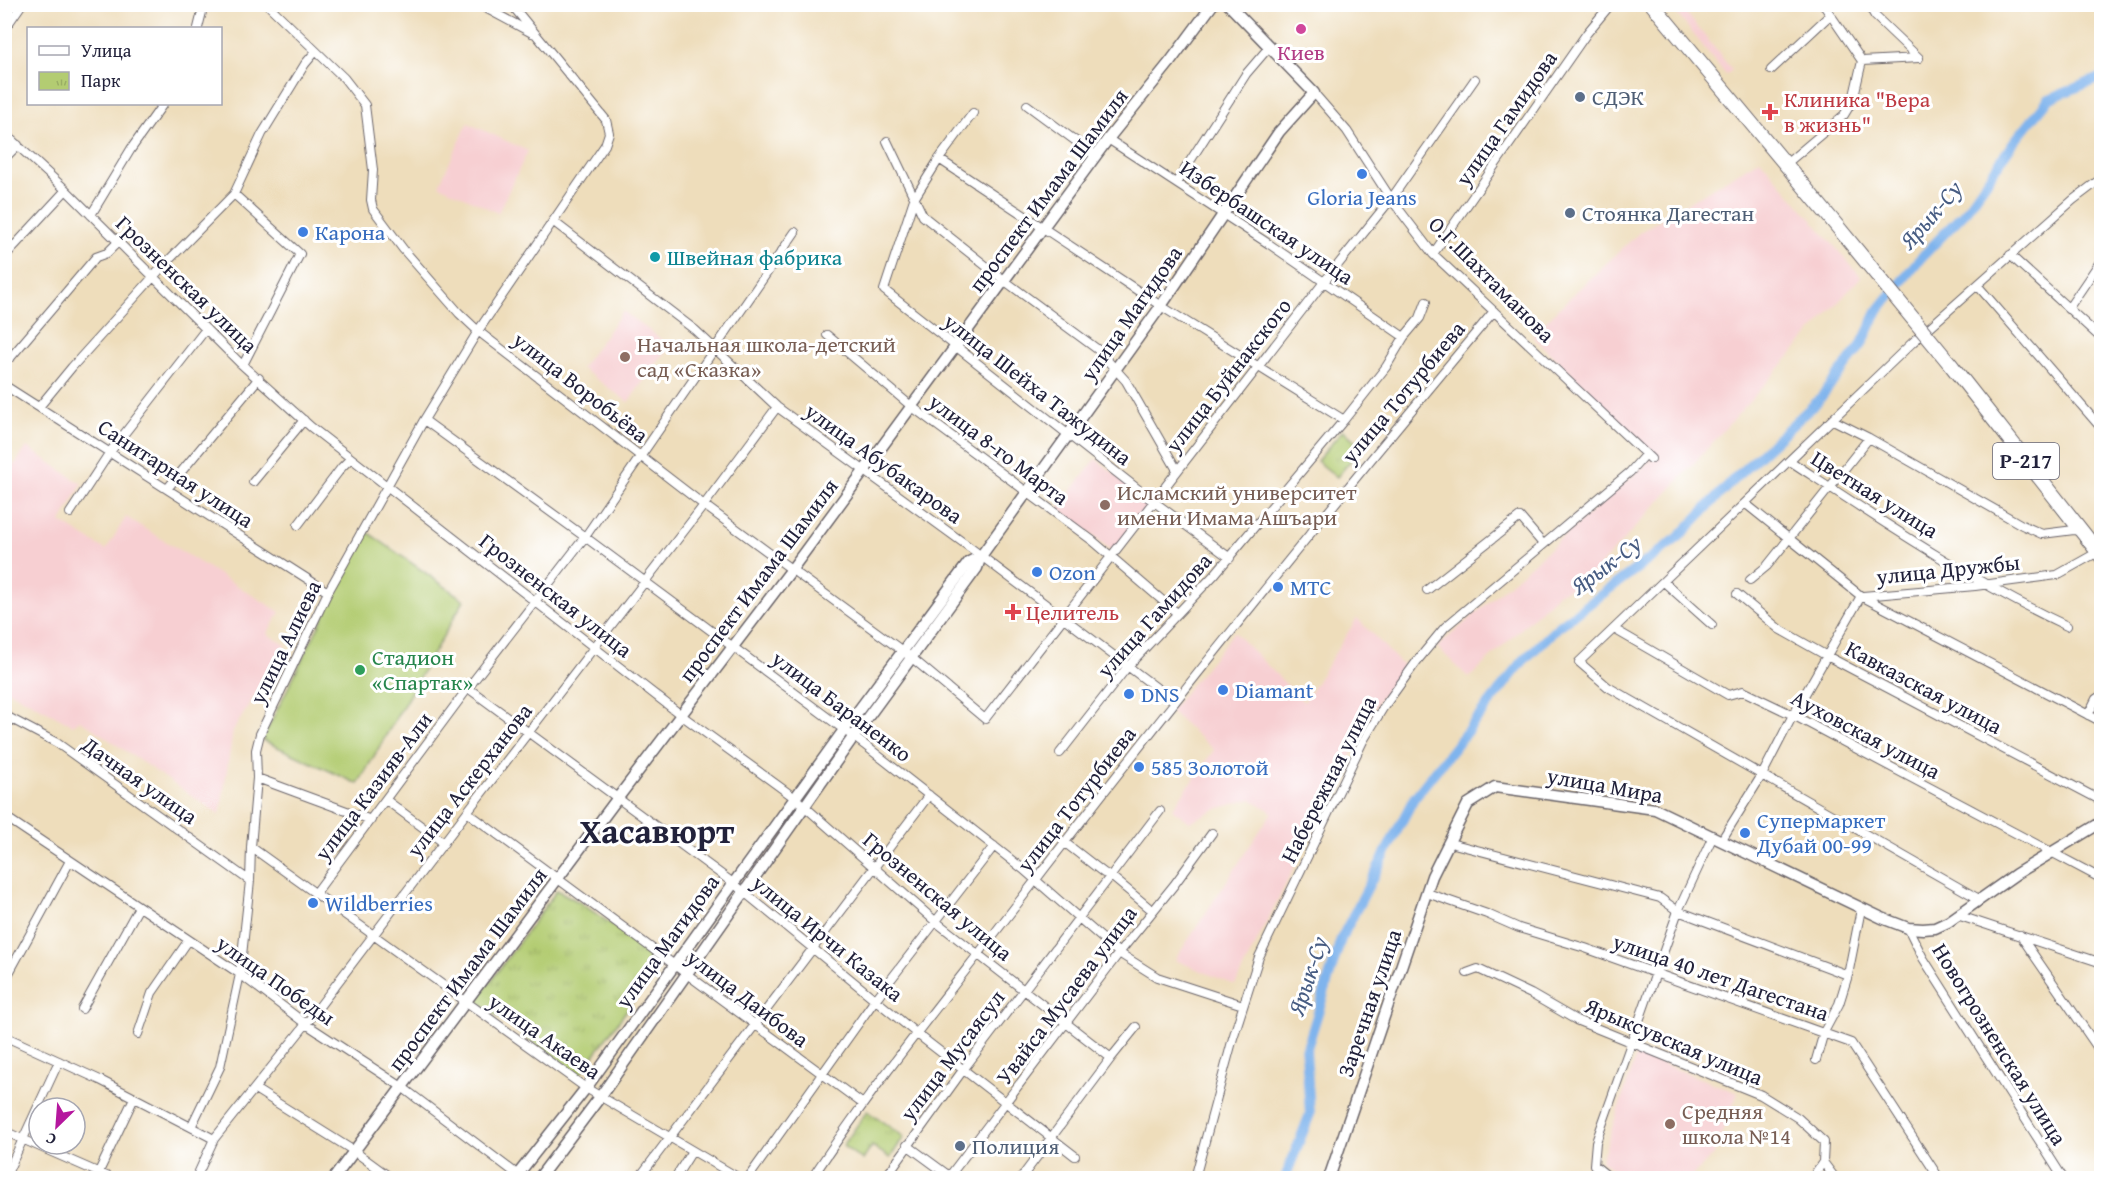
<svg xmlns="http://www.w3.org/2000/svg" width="2106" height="1183" viewBox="0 0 2106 1183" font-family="'Gentium Book Plus',serif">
  <defs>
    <pattern id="park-tufts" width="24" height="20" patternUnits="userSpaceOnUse" patternTransform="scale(1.5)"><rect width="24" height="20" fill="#b3cc72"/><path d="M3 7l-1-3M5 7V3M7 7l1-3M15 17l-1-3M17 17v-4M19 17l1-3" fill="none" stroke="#9aaf64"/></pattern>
  </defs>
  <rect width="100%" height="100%" fill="#fff"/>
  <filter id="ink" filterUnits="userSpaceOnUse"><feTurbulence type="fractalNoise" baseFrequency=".0167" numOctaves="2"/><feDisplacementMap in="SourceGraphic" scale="12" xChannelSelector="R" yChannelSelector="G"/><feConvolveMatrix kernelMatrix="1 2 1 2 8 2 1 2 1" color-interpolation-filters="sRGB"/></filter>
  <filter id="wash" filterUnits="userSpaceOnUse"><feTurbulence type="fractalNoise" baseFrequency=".008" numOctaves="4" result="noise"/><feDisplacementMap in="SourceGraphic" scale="24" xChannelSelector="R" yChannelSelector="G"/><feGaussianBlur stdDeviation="1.35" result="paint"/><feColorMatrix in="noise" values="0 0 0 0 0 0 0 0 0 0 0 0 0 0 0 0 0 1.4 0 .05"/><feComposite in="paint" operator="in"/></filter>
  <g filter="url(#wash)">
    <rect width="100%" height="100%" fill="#edb"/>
    <path fill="#f7cfd2" d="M1670,5H1680L1732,70L1726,75Z
      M468,123L528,151L498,213L439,185Z
      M1760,159L1861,277L1679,480L1584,583L1559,593L1469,678L1437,647L1655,456L1532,336L1565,302L1640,232Z
      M623,311L670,346L628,402L581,368Z
      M27,447L82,484L61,522L106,550L126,517L280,612L267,634L286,645L233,731L220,815L80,720L73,725L5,689V478Z
      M1096,459L1151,502L1117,555L1058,508Z
      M1357,618L1405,668L1378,701L1235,985L1175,960L1272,812L1251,799L1216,809L1190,822L1172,809L1214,750L1170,711L1234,632L1304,702Z
      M1637,1054L1738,1093L1713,1155L1690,1178H1630L1614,1171L1601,1160Z"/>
    <path fill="#b3cc72" stroke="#6a7756" stroke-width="1.5" d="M366,531L464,600L358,784L262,740Z"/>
    <path fill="url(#park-tufts)" stroke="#6a7756" stroke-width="1.5" d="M1343,430L1362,447L1337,477L1317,461Z
      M557,890L579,902L663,960L579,1076L476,1001Z
      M867,1111L904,1137L890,1158L872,1146L863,1160L843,1146Z"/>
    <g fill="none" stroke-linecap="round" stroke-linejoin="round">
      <path stroke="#7fb4ed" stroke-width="10" d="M1285,1178L1310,1114L1306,1051L1341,939L1414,798L1523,661L1558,627L1679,537L1736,477L1818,401L1861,346L1877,312L1918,261L1965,212L2013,143L2049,99L2102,77"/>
    </g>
  </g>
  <g filter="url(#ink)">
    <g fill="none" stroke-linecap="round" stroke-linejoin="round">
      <g stroke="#696368" stroke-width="10">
        <path id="street" d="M267,4L344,78L365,105L373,170L371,200L373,209L403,249L459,313L478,331L704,505L912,658L985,719L1324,282L1391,199L1475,79
          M478,4L532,33
          M1823,4L1862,61
          M198,28L204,4
          M4,30L22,4
          M1771,70L1830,15
          M1314,93L1347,131L1391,199L1433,254L1651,459
          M1027,105L1096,156
          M973,113L939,159L914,199L884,290L1153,501L1230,558
          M4,133L66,190L239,362L311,427L681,715L795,798L935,921L1111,1058
          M1108,139L1269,244L1404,337
          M887,141L923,216L1005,281L1097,349L1126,381L1177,470
          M4,159L18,145
          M939,159L1161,306L1344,420
          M1786,164L1844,115L1853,100L1862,61L1919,58L1875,16L1868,4
          M1176,183L1246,74L1270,46
          M234,194L300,254L243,365
          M91,215L131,149L163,104
          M554,222L695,330L777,407L972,549L1174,701
          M1433,254L1587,33L1611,4
          M2010,255L2102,339
          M4,257L66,190
          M1978,286L2102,429
          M2068,309L2102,259
          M827,335L911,406L1093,541L1177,613
          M11,357L96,257L107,253L118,242
          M4,385L328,592
          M39,407L72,367L164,265L234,194L262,134L305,64L316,51
          M424,420L585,537L866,746L1023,869L1119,953L1157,977L1243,1005
          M1833,420L1869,438L2022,525L2042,534L2074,530L2081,532
          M1790,461C1880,520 1970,581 2067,626
          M253,482L304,420
          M167,489L259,378
          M1746,504L1861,596L2102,722
          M70,513L110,452L206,329
          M298,525L342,467L351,458
          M2090,543L2102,534
          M1750,580L1767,566L1869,438
          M1664,582L1712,625
          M1427,590L1520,517L1543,544
          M1737,594L1779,629L1827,656L2102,801
          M1863,596L1975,586L2057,575L2098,552
          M1614,629L1728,695L1743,691L1793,715L2102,879
          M468,688L733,883L916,1033L1075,1156
          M4,715L57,743L250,881
          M2088,715L2096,699L2102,695
          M1060,753L1128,666L1215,574L1344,420L1386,367L1404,337L1420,318L1426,302
          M257,778L371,820
          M386,800L444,843
          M467,812L863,1104
          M4,816L240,974L306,1024L402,1087L522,1178
          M1721,841L1762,775L1793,715L1861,596
          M1064,842L1104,873L1111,876L1153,911
          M1450,843L1660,898L1678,911L1848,975
          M251,847L586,1088L739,1178
          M1427,893L1487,914L1519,928L1585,948L1851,1043L1939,1178
          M315,894L468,688L585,537L795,232
          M1979,899L1608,687L1579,662L1913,342L2073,200L2102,178
          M1957,915L2102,963
          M1908,928L1923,958L2063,1178
          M2020,935L2102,1054
          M1467,973L1478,969L1531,994L1576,1020L1761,1095L1798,1118L1824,1142L1823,1162L1835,1178
          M4,982L70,861
          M82,1009L139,907
          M138,1034L152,993L188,941
          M4,1036L100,1080L214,1139
          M1816,1060L1824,1032L1839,1004L1848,975L1861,909
          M255,1089L354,1151L391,1178
          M191,1127L220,1067L240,974L250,881L251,847L257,778L256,750L260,734L328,592L424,420L478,331L605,145L609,133L606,120L511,4
          M4,1131L111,1178
          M907,1145L952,1178
          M5,1178L59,1061
          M96,1178L134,1098
          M196,1178L214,1139L306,1024L467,812L704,505L777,407
          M639,1178L929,795
          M675,1178L692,1151
          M748,1178L875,1000L994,846
          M812,1178C875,1082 948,994 1018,903C1172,702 1331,506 1494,311
          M885,1178L963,1070L1160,811
          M948,1178L1119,953L1174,885L1212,833
          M1021,1178L1111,1058L1136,1027
          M1195,1178L1233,1038L1259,957L1363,741L1383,708L1417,661L1445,627L1630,472L1646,454
          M1610,1178L1594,1165L1596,1142L1678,911L1713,836
          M1812,1178L1823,1162"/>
      </g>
      <g stroke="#696368" stroke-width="13">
        <path id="secondary" d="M334,1178L617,799L789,573L1108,139L1170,62L1213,4
          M515,1178L586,1088L844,730L969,562L981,556
          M539,1178L600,1097L854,736L977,568L981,556L1161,306L1279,132L1314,93L1228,4
          M1329,1178L1432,876L1468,804L1495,787L1655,809L1882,918L1908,928L1923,929L1935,928L1948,922L2016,874L2102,822"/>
      </g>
      <g stroke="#696368" stroke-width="16">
        <path id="highway" d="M1652,4L1832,220
          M1951,365L2102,557"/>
      </g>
      <use href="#street" stroke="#fff" stroke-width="8"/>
      <use href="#secondary" stroke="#fff" stroke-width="10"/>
      <use href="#highway" stroke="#fff" stroke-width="14"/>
      <g stroke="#696368" stroke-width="16" stroke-linecap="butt">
        <path id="highway-bridge" d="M1832,220L1951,365"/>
      </g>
      <use href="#highway-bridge" stroke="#fff" stroke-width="14"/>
    </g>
  </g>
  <circle fill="#d1479c" stroke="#fff" stroke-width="2" cx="1301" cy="29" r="6"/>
  <g fill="#5c6f8a" stroke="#fff" stroke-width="2">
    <circle cx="1580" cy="97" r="6"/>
    <circle cx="1570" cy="213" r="6"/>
    <circle cx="960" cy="1146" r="6"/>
  </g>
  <g fill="#e0444e" stroke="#fff" stroke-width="2">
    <path d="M1767 103h6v6h6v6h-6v6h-6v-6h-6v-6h6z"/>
    <path d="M1010 603h6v6h6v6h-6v6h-6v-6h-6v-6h6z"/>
  </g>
  <g fill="#3f7fe0" stroke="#fff" stroke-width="2">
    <circle cx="1362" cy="174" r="6"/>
    <circle cx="303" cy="232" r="6"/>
    <circle cx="1037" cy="572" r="6"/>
    <circle cx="1278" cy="587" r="6"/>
    <circle cx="1223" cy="690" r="6"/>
    <circle cx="1129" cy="694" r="6"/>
    <circle cx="1139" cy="767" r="6"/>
    <circle cx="1745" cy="833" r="6"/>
    <circle cx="313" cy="903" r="6"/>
  </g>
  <circle fill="#0f9aa8" stroke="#fff" stroke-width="2" cx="655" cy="257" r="6"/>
  <g fill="#8d6e63" stroke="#fff" stroke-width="2">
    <circle cx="625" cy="357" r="6"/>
    <circle cx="1105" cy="505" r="6"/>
    <circle cx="1670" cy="1124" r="6"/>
  </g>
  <circle fill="#2e9e5b" stroke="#fff" stroke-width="2" cx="360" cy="670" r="6"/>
  <g text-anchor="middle" stroke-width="6" stroke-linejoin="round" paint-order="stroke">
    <rect fill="#fff" stroke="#646476" stroke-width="1.5" x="1993" y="443" width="66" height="36" rx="4.5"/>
    <g font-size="21" font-weight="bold" fill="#22223b">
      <text x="2026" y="468">Р-217</text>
    </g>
    <g font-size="22" fill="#b23c85" stroke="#fff">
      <text x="1301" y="60">Киев</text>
    </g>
    <g font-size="22" fill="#4e5e75" stroke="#fff" text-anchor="start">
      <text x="1592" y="105">СДЭК</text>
      <text x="1582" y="221">Стоянка Дагестан</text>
      <text x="972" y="1154">Полиция</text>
    </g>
    <g font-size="22" fill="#be3a42" stroke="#fff" text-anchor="start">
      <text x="1784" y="107">Клиника "Вера<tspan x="1784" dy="25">в жизнь"</tspan></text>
      <text x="1026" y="620">Целитель</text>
    </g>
    <g font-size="22" fill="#22223b" stroke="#fff">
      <text transform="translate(1506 118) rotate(-55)" y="8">улица Гамидова</text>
      <text transform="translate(1048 190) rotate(-53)" y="8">проспект Имама Шамиля</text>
      <text transform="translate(1267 222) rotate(34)" y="8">Избербашская улица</text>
      <text transform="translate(1492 279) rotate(45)" y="8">О.Г.Шахтаманова</text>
      <text transform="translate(187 284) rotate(44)" y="8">Грозненская улица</text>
      <text transform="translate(1131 313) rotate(-55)" y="8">улица Магидова</text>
      <text transform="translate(1228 375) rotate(-52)" y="8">улица Буйнакского</text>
      <text transform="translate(581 387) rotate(38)" y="8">улица Воробьёва</text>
      <text transform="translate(1038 389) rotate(38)" y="8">улица Шейха Тажудина</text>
      <text transform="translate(1403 392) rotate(-50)" y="8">улица Тотурбиева</text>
      <text transform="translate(999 449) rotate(37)" y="8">улица 8-го Марта</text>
      <text transform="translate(884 463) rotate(36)" y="8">улица Абубакарова</text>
      <text transform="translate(176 473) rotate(33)" y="8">Санитарная улица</text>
      <text transform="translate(1875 494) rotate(32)" y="8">Цветная улица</text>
      <text transform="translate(1948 569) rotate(-6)" y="8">улица Дружбы</text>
      <text transform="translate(758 580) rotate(-53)" y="8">проспект Имама Шамиля</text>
      <text transform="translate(556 595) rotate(38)" y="8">Грозненская улица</text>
      <text transform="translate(1154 615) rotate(-48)" y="8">улица Гамидова</text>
      <text transform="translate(285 642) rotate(-64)" y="8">улица Алиева</text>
      <text transform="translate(1924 687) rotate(28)" y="8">Кавказская улица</text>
      <text transform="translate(842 706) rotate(37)" y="8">улица Бараненко</text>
      <text transform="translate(1866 734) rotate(28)" y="8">Ауховская улица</text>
      <text transform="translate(1328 779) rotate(-63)" y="8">Набережная улица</text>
      <text transform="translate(140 780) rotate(35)" y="8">Дачная улица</text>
      <text transform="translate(469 780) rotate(-52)" y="8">улица Аскерханова</text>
      <text transform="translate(1605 785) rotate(10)" y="8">улица Мира</text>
      <text transform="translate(373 786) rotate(-53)" y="8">улица Казияв-Али</text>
      <text transform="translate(1076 799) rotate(-52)" y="8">улица Тотурбиева</text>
      <text transform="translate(938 896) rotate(40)" y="8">Грозненская улица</text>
      <text transform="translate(828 938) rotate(39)" y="8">улица Ирчи Казака</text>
      <text transform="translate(667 941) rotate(-54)" y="8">улица Магидова</text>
      <text transform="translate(467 969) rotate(-53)" y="8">проспект Имама Шамиля</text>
      <text transform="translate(1721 977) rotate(19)" y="8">улица 40 лет Дагестана</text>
      <text transform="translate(276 980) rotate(35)" y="8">улица Победы</text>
      <text transform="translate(1066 995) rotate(-53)" y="8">Увайса Мусаева улица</text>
      <text transform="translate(748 998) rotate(37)" y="8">улица Даибова</text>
      <text transform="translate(1369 1003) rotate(-71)" y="8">Заречная улица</text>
      <text transform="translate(545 1036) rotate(35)" y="8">улица Акаева</text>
      <text transform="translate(1674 1041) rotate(23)" y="8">Ярыксувская улица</text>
      <text transform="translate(2000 1044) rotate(58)" y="8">Новогрозненская улица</text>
      <text transform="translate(952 1055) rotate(-53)" y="8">улица Мусаясул</text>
    </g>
    <g font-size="22" fill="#366cbe" stroke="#fff" text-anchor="start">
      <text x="1362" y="205" text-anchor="middle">Gloria Jeans</text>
      <text x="315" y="240">Карона</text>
      <text x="1049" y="580">Ozon</text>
      <text x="1290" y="595">МТС</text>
      <text x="1235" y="698">Diamant</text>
      <text x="1141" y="702">DNS</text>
      <text x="1151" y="775">585 Золотой</text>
      <text x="1757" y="828">Супермаркет<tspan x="1757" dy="25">Дубай 00-99</tspan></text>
      <text x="325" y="911">Wildberries</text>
    </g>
    <g font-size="22" fill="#0d838f" stroke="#fff" text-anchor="start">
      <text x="667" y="265">Швейная фабрика</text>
    </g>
    <g font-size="22" fill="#785e54" stroke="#fff" text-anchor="start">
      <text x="637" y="352">Начальная школа-детский<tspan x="637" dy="25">сад «Сказка»</tspan></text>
      <text x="1117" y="500">Исламский университет<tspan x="1117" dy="25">имени Имама Ашъари</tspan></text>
      <text x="1682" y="1119">Средняя<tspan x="1682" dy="25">школа №14</tspan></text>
    </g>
    <g font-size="22" fill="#27864d" stroke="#fff" text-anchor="start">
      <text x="372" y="665">Стадион<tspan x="372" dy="25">«Спартак»</tspan></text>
    </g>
    <g font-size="24" font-style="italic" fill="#475c82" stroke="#fff">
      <text transform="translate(1931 215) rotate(-49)" y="8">Ярык-Су</text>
      <text transform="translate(1606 565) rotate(-37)" y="8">Ярык-Су</text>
      <text transform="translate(1308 976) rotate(-72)" y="8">Ярык-Су</text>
    </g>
    <g font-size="34" font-weight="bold" fill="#22223b" stroke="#fff">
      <text x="657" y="843">Хасавюрт</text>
    </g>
  </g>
  <rect width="2106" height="1183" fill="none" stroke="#fff" stroke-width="24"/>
  <rect x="27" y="27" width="195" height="78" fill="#ffffff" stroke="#a7a7b1" stroke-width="1.5"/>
  <rect x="39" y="46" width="30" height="9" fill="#ffffff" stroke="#a7a7b1" stroke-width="1.5"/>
  <text x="81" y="57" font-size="18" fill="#22223b">Улица</text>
  <rect x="39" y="72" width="30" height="18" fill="url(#park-tufts)" stroke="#a7a7b1" stroke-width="1.5"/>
  <text x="81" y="87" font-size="18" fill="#22223b">Парк</text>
  <g transform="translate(57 1126) rotate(205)"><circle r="28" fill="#ffffff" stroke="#a7a7b1" stroke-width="1.5"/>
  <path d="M0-4.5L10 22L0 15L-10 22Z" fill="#b5179e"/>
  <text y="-9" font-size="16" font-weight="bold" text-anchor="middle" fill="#22223b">С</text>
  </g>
</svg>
